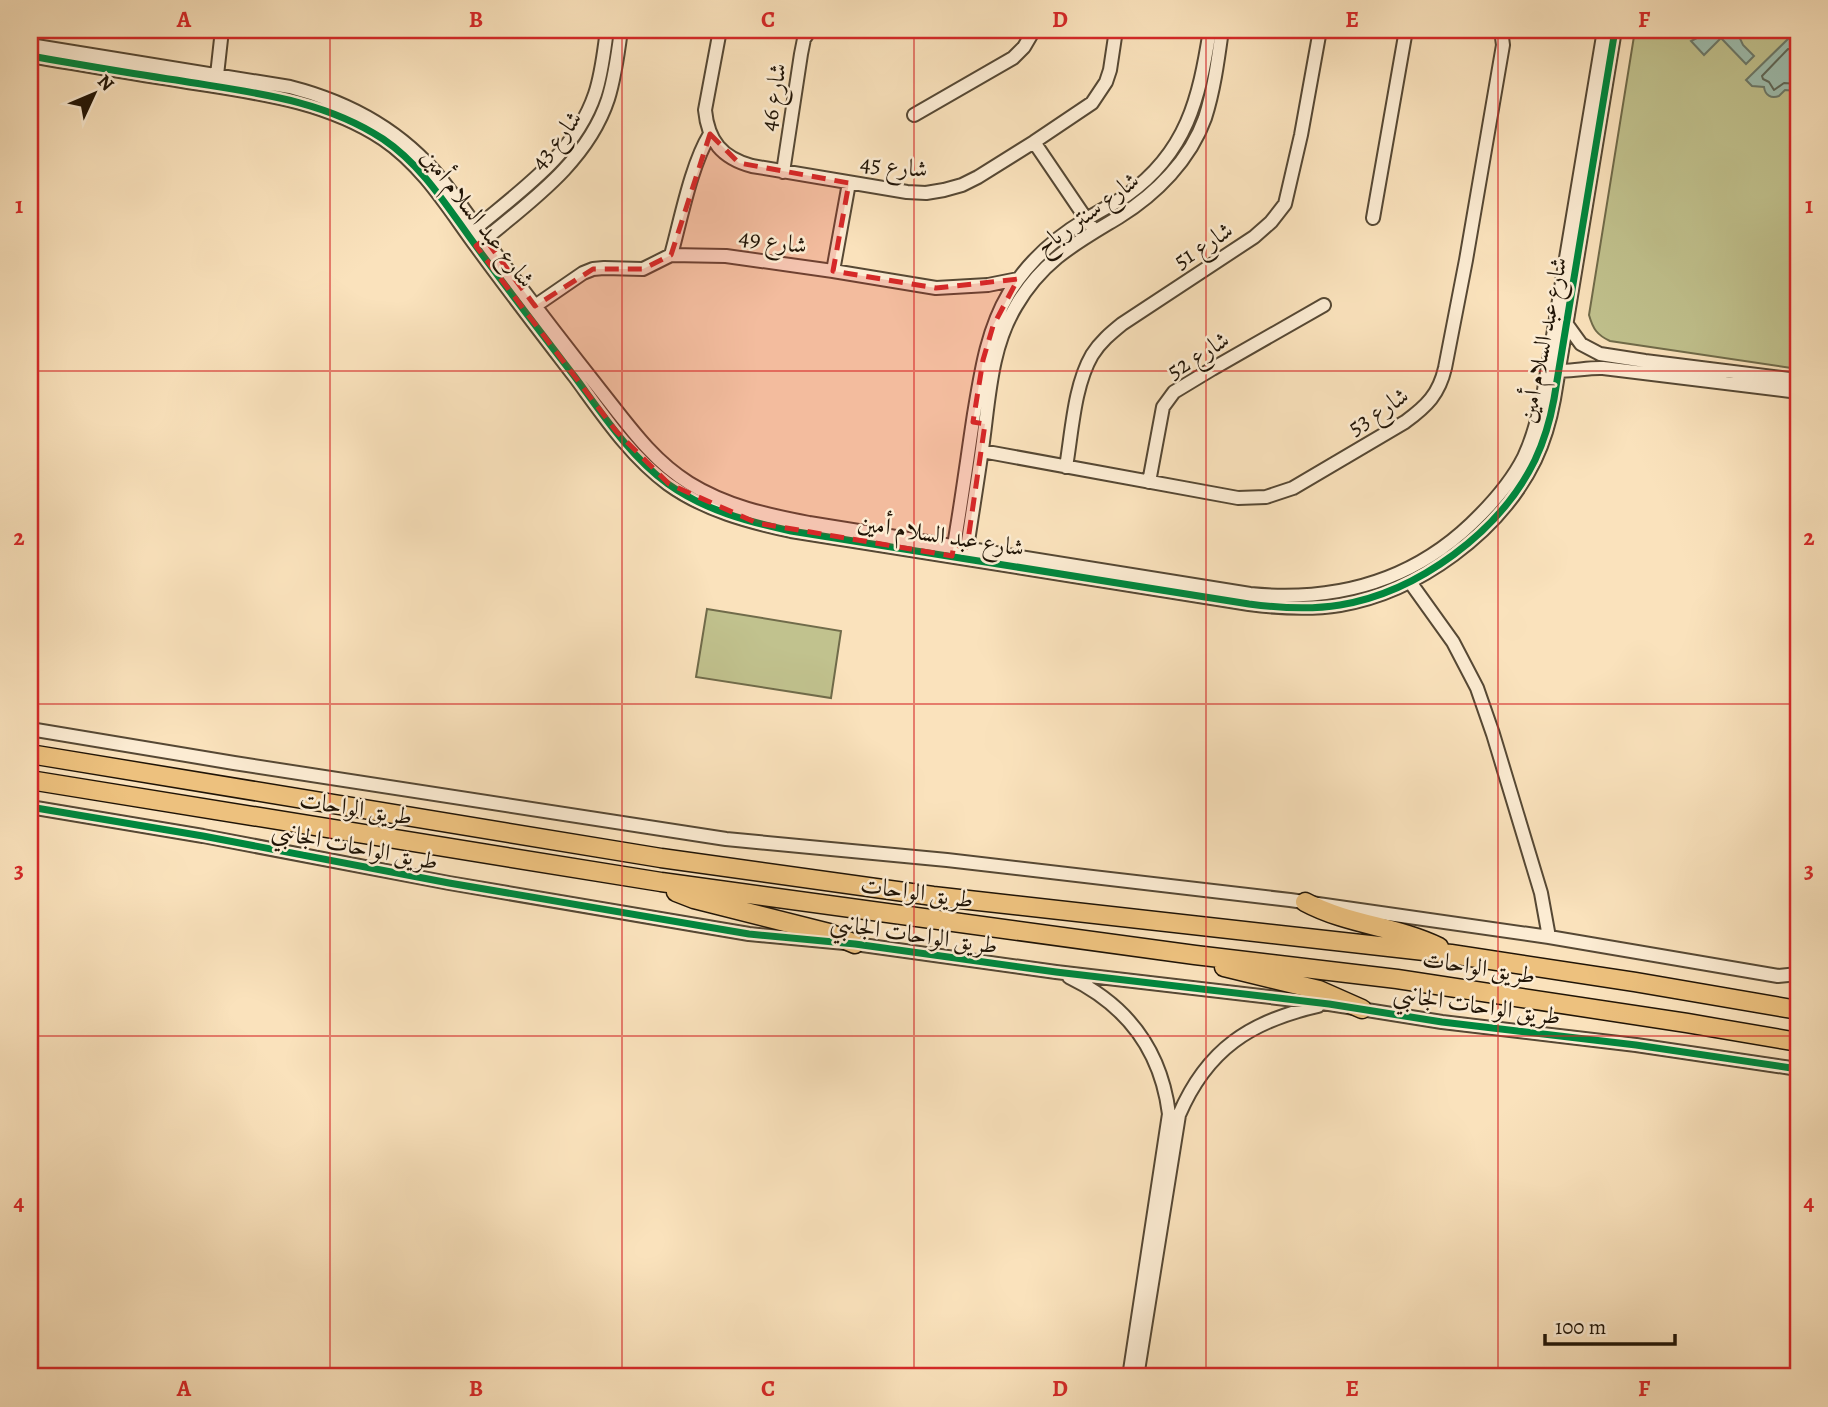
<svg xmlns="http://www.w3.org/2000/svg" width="1828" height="1407" viewBox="0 0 1828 1407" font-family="Alegreya,Amiri,serif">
  <rect width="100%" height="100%" fill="#fae2bc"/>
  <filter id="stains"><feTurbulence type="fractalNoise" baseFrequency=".00286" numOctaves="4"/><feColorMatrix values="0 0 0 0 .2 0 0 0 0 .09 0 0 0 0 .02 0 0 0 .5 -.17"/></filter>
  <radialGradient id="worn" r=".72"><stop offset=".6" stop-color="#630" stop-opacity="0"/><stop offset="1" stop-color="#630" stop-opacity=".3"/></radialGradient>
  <path fill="#c1c28e" stroke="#706b4a" stroke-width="2" d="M1635,30H1798V369L1610,341C1597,335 1593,329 1589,315Z
    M707,609L841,631L831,698L696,677Z"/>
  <path fill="#9ebeaf" stroke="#6c7a6b" stroke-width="2" d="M1705,30H1736L1743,45L1754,56L1746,64L1721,38L1704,55L1691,41L1701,36Z
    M1790,37L1798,46V91L1785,90L1779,96C1771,99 1765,95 1764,87L1752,86L1746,80Z"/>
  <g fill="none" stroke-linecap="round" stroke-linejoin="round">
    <path stroke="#5f695a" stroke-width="2" d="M1798,50L1788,49L1762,76L1763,79L1769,82L1774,90L1784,83L1798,84"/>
    <g stroke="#564834" stroke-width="16">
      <path id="minor" d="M720,30L705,110C708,141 722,158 752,166L907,192L926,193L944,190L962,185L978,177L1034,142L1092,103L1106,82L1110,70L1116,30
        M30,45L290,87C349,102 402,131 441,179C462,205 481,234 501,261C534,305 567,348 601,391C628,425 652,460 689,483C726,506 767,515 809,523L1250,594C1334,602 1409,583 1471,524C1492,504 1511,483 1524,457C1533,438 1538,417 1543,396L1604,30
        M30,56C78,64 127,73 176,80C247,92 321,98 383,139C423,166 448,208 476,246C508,290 542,334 575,377C603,415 630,456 668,484C704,510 749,522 791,531L1249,604C1279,608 1310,610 1340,605C1418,592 1500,532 1535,460C1544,441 1550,421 1554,399L1615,30
        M217,75L222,30
        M914,115L1013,58L1024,47L1034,30
        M1034,142L1091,226
        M783,172L801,54L804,39L810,30
        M1373,218L1406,30
        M470,233C518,192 574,156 595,94C602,73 604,51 607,30
        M479,244C528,203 587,163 608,99C615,77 618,53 621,30
        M671,255C681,219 691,165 710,134
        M833,271L849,183
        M535,306L583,273L593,269L604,268L643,269L671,255L726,256L833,271L936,288L988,285L1018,279
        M1568,326L1581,344L1600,354L1645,361L1798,380
        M1552,370C1569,373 1586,367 1603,368L1798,392
        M982,451L1238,498L1266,497L1293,488L1405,422C1427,406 1439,394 1445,368L1466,260L1503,45L1501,30
        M1066,467C1072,432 1074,386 1092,355C1100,342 1111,333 1122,324L1254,237L1271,222L1285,204L1301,135L1320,30
        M1149,482L1163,407L1174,392L1212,369L1324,305
        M953,551C961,506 967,460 974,414C981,372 987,330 1009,293C1028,262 1055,238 1085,220C1099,211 1114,204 1127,195C1187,152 1199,99 1210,30
        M966,555C971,520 977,485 982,449C989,401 990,349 1016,306C1043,260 1076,243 1119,217C1156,194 1190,160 1205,118C1214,90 1218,59 1222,30
        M1410,582L1453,642L1477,688L1493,734L1541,893L1549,937
        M30,729L234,763L726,839L947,860L1290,900L1549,937L1778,976L1798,974
        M30,807L203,836L449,883L749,934L855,944L1056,972L1329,1004L1442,1022L1636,1045L1798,1069
        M1069,977C1127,1005 1161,1050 1169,1114L1129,1377
        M1137,1377L1179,1115C1207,1049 1251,1021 1318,1006"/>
    </g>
    <g stroke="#201406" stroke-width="21">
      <path id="highway" d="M30,754L661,858L933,896L1451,954L1635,982L1798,1010
        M30,780L661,882L1195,955L1397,979L1687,1023L1798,1042
        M676,892L694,899L829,933L855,944
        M1305,902C1348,925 1396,926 1439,947
        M1224,967L1319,990L1362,1009"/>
    </g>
    <use href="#minor" stroke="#fcecd3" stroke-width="12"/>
    <use href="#highway" stroke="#edc17e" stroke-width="18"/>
    <g stroke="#fcecd3" stroke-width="11">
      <path id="cycleway" d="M30,56C78,64 127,73 176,80C247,92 321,98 383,139C423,166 448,208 476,246C508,290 542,334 575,377C603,415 630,456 668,484C704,510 749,522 791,531L1249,604C1279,608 1310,610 1340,605C1418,592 1500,532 1535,460C1544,441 1550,421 1554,399L1615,30
        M30,807L203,836L449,883L749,934L855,944L1056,972L1329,1004L1442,1022L1636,1045L1798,1069"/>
    </g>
    <use href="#cycleway" stroke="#00873e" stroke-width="7"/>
  </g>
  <path fill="#d62828" fill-opacity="0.2" stroke="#d62828" stroke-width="5" stroke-dasharray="14 9" stroke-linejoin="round" d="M710,134L739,163L849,183L833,271L936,288L1018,279L993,326L983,360L973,422L985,424L967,547L954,545L952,556L757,523L669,484L616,431L476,246L485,239L535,306L593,269H643L671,255Z"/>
  <path fill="none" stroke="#d62828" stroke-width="2" stroke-opacity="0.55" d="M330,30V1377M622,30V1377M914,30V1377M1206,30V1377M1498,30V1377M30,371H1798M30,704H1798M30,1036H1798"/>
  <g text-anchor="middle" stroke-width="5" stroke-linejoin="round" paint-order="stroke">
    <g font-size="24" fill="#201406" stroke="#fcecd3">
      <text transform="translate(773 97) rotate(-81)" y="8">شارع 46</text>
      <text transform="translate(556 140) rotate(-52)" y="8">شارع 43</text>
      <text transform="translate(894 166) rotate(6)" y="8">شارع 45</text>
      <text transform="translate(1087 213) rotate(-36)" y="8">شارع سنتر رباح</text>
      <text transform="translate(478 218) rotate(52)" y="8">شارع عبد السلام أمين</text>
      <text transform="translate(773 241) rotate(8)" y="8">شارع 49</text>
      <text transform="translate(1203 245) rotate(-33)" y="8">شارع 51</text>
      <text transform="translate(1543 340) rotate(-79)" y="8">شارع عبد السلام أمين</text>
      <text transform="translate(1198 355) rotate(-32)" y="8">شارع 52</text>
      <text transform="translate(1378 411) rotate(-33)" y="8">شارع 53</text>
      <text transform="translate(941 535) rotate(9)" y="8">شارع عبد السلام أمين</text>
      <text transform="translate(356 808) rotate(9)" y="8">طريق الواحات</text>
      <text transform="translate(355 846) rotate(11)" y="8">طريق الواحات الجانبي</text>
      <text transform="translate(917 892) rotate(8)" y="8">طريق الواحات</text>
      <text transform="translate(914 934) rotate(8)" y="8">طريق الواحات الجانبي</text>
      <text transform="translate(1479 967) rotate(9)" y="8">طريق الواحات</text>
      <text transform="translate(1477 1005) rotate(8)" y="8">طريق الواحات الجانبي</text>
    </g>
  </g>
  <rect width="1828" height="1407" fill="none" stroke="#fae2bc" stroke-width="77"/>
  <g transform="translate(94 94) rotate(46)" stroke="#fcecd3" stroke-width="5" paint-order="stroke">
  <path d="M0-5L12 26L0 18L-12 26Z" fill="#201406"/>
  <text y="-10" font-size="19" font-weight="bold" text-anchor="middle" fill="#201406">N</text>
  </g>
  <path d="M1545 1334v10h130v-10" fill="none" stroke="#201406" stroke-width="3.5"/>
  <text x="1555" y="1334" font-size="21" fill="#201406" stroke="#fcecd3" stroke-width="5" paint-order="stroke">100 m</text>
  <rect x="38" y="38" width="1752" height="1330" fill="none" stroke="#d62828" stroke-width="2.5"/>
  <g font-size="23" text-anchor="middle" font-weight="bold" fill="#d62828">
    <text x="184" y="27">A</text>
    <text x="476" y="27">B</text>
    <text x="768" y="27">C</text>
    <text x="1060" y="27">D</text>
    <text x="1352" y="27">E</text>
    <text x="1644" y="27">F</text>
    <text x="19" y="213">1</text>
    <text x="1809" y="213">1</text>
    <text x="19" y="545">2</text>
    <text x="1809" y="545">2</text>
    <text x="19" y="878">3</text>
    <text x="1809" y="878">3</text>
    <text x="19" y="1210">4</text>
    <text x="1809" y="1210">4</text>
    <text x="184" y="1396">A</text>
    <text x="476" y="1396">B</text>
    <text x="768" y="1396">C</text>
    <text x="1060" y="1396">D</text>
    <text x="1352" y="1396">E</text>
    <text x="1644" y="1396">F</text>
  </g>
  <rect width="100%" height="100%" filter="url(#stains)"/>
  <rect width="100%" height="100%" fill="url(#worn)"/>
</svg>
